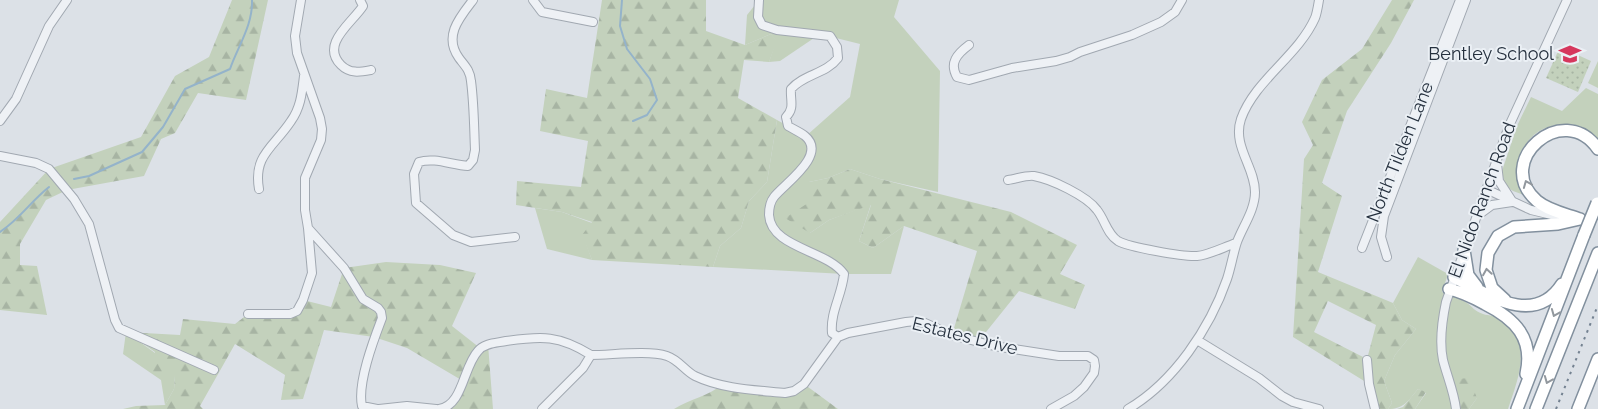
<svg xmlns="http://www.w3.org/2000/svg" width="1598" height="409" viewBox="0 0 1598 409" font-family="Raleway,sans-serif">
  <defs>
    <pattern id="forest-firs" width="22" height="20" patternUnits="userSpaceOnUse" patternTransform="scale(1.25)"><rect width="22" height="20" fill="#c3d1bc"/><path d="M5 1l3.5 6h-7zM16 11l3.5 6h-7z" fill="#a7b4a3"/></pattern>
    <pattern id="park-dots" width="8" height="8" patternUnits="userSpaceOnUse" patternTransform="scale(1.25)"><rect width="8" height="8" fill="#c3d1bc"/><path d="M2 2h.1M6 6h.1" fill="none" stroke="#a7b4a3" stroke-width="1.8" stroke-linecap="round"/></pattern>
  </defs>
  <rect width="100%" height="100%" fill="#dce1e7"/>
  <path fill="#c3d1bc" d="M759,0H899L894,17L940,71L938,192L880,179L850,169L828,178L809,182L810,233L829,220L871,204L859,241L873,248L904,226L891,274H844L713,267L720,246L741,228L749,201L767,182L777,120L806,136L850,97L860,44L820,34L780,61L769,62L776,41L771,34L745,45L747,15Z
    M1598,61V88L1588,83Z
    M1586,88L1598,94V139C1577,119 1543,119 1526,144C1520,151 1517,161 1518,170C1520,178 1525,188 1527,196L1513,191L1507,187L1504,181L1502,171L1517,126L1531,97L1562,111Z
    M535,208L562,212L592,223L583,235L592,260L547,249Z
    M1418,257L1448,274L1442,292C1450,296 1460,298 1467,303C1473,307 1474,311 1483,314C1489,316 1496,315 1501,319C1534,344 1518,378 1508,409H1469L1477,398L1456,409H1415L1426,393L1418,389C1408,401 1404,409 1388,409L1392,403L1384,381L1395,355L1416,329L1402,320L1393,303Z
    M126,332L155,353L175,376L174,389L165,405L161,380L123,354Z"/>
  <path fill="url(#forest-firs)" fill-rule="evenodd" d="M232,0H268L246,100L198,93L175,133L161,139L144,176L67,190L46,200L20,244V265L37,266L47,315L0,310V222L49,169L141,137L175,76L209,57Z
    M602,0H706V31L745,45L771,34L777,41L769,62L744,60L738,98L777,120L767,182L749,201L741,228L720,246L713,267L592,260L582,235L592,222L562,212L516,205L517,181L581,187L588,141L540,131L546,89L587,98Z
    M1392,0H1414L1391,43L1347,111L1322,183L1342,196L1318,272L1393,303L1402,320L1416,329L1395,355L1384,381L1392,403L1388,409H1375L1369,384L1293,337L1304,159L1313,145L1302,122L1322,80L1362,49ZM1328,301L1376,325L1367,359L1314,332Z
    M850,169L880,179L1011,212L1077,245L1060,274L1085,285L1075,309L1019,291L978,342L952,335L977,251L904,226L873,248L859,241L871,205L829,220L810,233L785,218L808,203L809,182L828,178Z
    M386,262L440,265L476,273L452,326L480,348L488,344L493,409H445L463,381L407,348L374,337L324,330L303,399L281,400L285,375L235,344L200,406L203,409H123L136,406L165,405L174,389L175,376L152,373L155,352L126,332L180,335L183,319L235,324L248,314H290L303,300L331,307L344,268Z
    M1469,378L1477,398L1469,409H1456L1452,389L1457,379Z
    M723,384L785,393L804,384L838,409H674C690,399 709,396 723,384Z
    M1418,389L1426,392L1415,409H1397L1403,407Z"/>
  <path fill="url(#park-dots)" d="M1560,47L1591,61L1578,92L1546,78Z"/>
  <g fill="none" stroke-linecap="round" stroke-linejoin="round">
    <path stroke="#94b3ca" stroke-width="2" d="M622,0L620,26L627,49L650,79L657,100L647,115L633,121
      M74,179L89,176L142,152L163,127L185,89L230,69C238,46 253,25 252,0
      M0,232C21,218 30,202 49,187"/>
    <g stroke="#a1a8b1" stroke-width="10">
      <path id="minor" d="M301,0L295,36L297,53L320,118L322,129L321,140L305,178V210L308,228L344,268L363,299L378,308L381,312L382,318C374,339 357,383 362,406L377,409
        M360,0L363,6C352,23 320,44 341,65C350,74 360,72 371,70
        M473,0C460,17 443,36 459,58C465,66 470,70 471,81C474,104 474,127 475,150L473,160L468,166C452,165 434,157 419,162L414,174L416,203L453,235L471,242L515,237
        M533,0L542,12L593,22
        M759,0L758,17L762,25L777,30L830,36L837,47L838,58C826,74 804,74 791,89C790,100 795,108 786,117L788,126C793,129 800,132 805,136C828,155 784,184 774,197C770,202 769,209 769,215C771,248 827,250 844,274C842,295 830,312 832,333L838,337
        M969,45C957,54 949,63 957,77L969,80L1012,68L1056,61L1070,57L1080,52L1132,35L1161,22L1175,12L1182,0
        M0,121L16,99L49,26L67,0
        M0,156L36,163L49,169L74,199L89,224L115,320L119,328L214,370
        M1497,164L1499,181L1512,201
        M1008,180C1016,179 1026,175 1034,176C1051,179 1087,196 1097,210C1105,220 1107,234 1118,241C1128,247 1184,257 1197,256C1209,255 1224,247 1236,243
        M259,189C253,155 274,147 291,121C301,107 302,92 304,76
        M1486,189L1531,210L1560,217
        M1477,216L1492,205L1512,202
        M1362,248L1460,0
        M1387,257L1381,237L1384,216L1466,0
        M248,314H290L297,311L303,300L312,273L308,228
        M1197,340L1259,378L1282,396L1293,402L1319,409
        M591,355C612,355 648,350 667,356C679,360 685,371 695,376C722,389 755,390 785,393L794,391L804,384L838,337L848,333L906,322L916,321L925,323L952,335L994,346L1059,356H1088L1094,360L1095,366L1094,373L1084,387L1074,396L1051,409
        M1367,360L1369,384L1375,409
        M379,409L407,406L436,409
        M439,409C463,406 463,367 478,351C484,343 497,343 506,341C542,336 559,335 591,355
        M542,409L583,368L591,355
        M1128,409C1174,382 1210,328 1227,279C1231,267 1233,254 1237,242C1243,226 1255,210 1255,192C1255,167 1232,146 1241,119C1255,80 1298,56 1315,18C1317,13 1318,6 1319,0
        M1456,409C1454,392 1447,376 1443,360C1439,341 1442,321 1446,302L1509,126L1567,0"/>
    </g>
    <g stroke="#82909e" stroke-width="14">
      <path id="highway" d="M1580,219C1566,214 1549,211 1537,201C1492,162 1563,99 1598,149
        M1464,250L1468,275L1477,287
        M1454,277C1487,294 1534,328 1562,284
        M1449,289C1462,292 1474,298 1485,304C1515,319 1534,338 1526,374
        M1505,300L1492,288L1486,270L1488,253L1498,236L1514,227L1558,224L1580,219
        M1517,409L1584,235
        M1536,409L1598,253
        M1578,409L1598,359"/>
    </g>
    <use href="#minor" stroke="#eef1f5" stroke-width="8"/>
    <use href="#highway" stroke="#fff" stroke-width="11"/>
    <path stroke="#748291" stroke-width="2" stroke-dasharray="2.5 5" stroke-linecap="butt" d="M1556,409L1598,305"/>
    <g stroke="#82909e" stroke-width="14" stroke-linecap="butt">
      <path id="highway-bridge" d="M1584,235L1597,203"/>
    </g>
    <use href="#highway-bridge" stroke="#fff" stroke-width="11"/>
  </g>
  <defs><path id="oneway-chevron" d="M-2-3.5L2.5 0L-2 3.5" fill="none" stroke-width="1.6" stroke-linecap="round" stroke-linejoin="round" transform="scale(1.25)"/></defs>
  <g stroke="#92989e">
    <use href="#oneway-chevron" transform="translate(1527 184) rotate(-112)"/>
    <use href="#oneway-chevron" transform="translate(1487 272) rotate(-99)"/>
    <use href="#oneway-chevron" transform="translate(1555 313) rotate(112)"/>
    <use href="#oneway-chevron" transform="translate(1548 380) rotate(112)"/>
  </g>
  <defs>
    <g id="school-bare" transform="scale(1.725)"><path d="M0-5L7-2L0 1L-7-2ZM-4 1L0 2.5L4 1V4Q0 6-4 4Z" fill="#d6375d" stroke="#ebf0f5" stroke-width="2.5" paint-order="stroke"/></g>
  </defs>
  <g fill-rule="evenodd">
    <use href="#school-bare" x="1570" y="54"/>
  </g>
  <g text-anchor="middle" stroke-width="4" stroke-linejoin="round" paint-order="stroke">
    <g font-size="18" fill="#25303e" stroke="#ebf0f5" text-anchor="end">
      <text x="1554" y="60">Bentley School</text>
    </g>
    <g font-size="18" fill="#25303e" stroke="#ebf0f5">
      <text transform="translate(1400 152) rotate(-68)" y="6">North Tilden Lane</text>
      <text transform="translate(1482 200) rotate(-70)" y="6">El Nido Ranch Road</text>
      <text transform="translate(965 336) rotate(14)" y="6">Estates Drive</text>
    </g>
  </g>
</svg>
